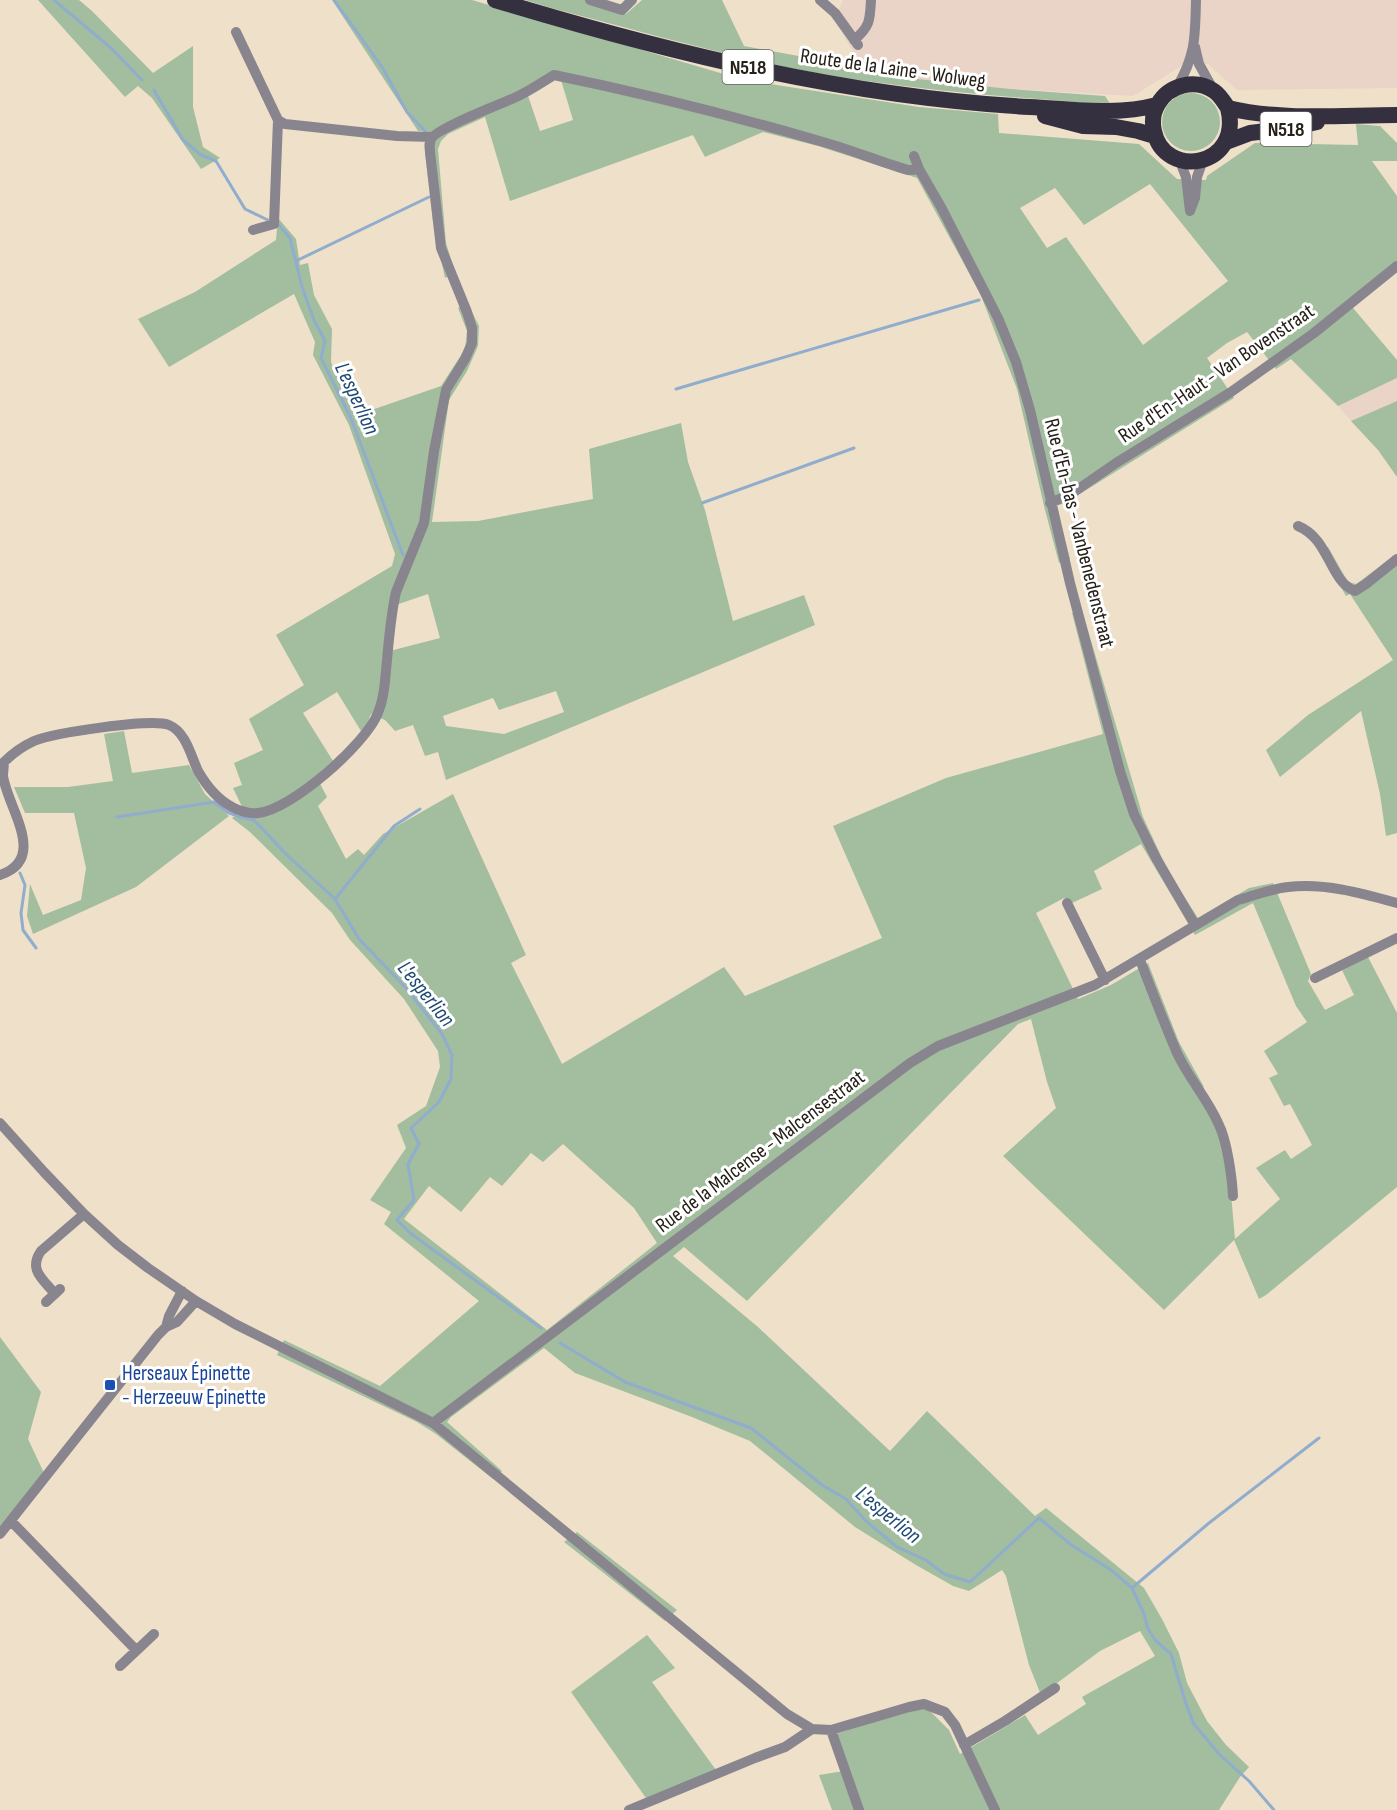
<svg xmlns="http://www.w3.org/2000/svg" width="1397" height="1810" viewBox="0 0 1397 1810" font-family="'Sofia Sans Condensed',sans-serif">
  <rect width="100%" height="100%" fill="#efe0ca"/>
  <path fill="#ead3c7" d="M843,0H1397V88L1237,90L1208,64L1186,63L1133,96L1010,89L872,74L863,68L835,21Z
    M1397,378V401L1351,421L1338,406Z"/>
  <path fill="#a3bd9f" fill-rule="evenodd" d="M38,0H79L92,11L153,73L193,46V107L203,147L220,158L201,169L152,98L138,86L125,97Z
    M332,0H472L744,80L919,107L998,114L999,133L1139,144L1177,179L1206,180L1207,176L1255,143L1358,145L1356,124L1380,126L1397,143V161H1372L1397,196V263L1348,302L1397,360V378L1338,406L1291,359L1276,369L1247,332L1227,343L1207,358L1234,398L1067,502L1056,506L1070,559L1059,563L1045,510L1017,389L980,293L917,178L818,146L763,132L705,157L693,135L510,201L485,117L448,134L441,141L438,149L446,243L455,272L445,278L433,222L424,144L429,132L418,131ZM552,71L561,80L573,120L540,131L526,90ZM1150,184L1228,281L1143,345L1066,237L1047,248L1020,208L1055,188L1084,225Z
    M525,0H603L606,10L626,14L642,0H722L744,46L863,68L872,74L1010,89L1105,96L1111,105C1029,98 947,93 866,81C759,66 655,35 551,8Z
    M1162 122a29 29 0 1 1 58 0a29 29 0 1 1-58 0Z
    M278,218L296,239L300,265L308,263L314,295L332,329L331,362L343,390L360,414L441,386L465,349L467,331L458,308L467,302L479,326L478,346L467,371L449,400L432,522L478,521L593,499L589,449L681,423L688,462L705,510L733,621L804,595L815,625L446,780L438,752L425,756L413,725L395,731L385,720L371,714L367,724L361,731L337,692L303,713L333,761L316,776L327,797L318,806L346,859L358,849L364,855L383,834L453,794L526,955L511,963L562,1064L724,967L745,996L882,938L833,826L946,778L1103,734L1072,613L1082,610L1143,817L1169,873L1198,918L1249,888L1273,883L1311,974L1308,981L1325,1010L1354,995L1342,970L1368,957L1397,1013V1187L1266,1295L1259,1299L1234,1240L1164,1310L1003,1156L1056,1108L1047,1082L1031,1019L1018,1024L747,1301L684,1247L673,1256L758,1327L890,1451L927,1411L1035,1516L1046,1508L1144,1588L1162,1619L1179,1653L1187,1683L1207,1721L1226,1745L1249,1767L1240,1777L1219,1810H832L819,1775L850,1770L836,1734L910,1710H929L949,1730L960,1754L1025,1715L1038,1735L1086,1704L1082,1697L1155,1656L1140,1631L1100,1651L1041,1695L1029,1665L1006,1576L1002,1570L969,1591L953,1586L916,1565L855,1527L750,1441L692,1417L575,1373L544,1348L451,1417L447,1422L502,1471L493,1479L436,1434L417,1422L277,1355L284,1340L380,1386L479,1301L384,1224L391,1212L370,1200L406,1148L397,1125L426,1106L440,1067L438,1051L404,999L350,940L332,913L250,832L232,818L238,814L246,815L233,788L242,785L234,763L263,750L249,719L304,685L276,635L392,566L395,554L349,425L313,355L315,342L294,294L169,367L138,319L195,292L276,240ZM428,594L440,638L386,652L390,607ZM556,691L564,712L504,734L446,726L443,716L493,698L499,710ZM1141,844L1195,935L1253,903L1296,1006L1307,1022L1264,1051L1278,1074L1269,1078L1284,1106L1290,1104L1312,1145L1291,1159L1285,1150L1256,1168L1280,1199L1235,1239L1230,1183L1219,1129L1197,1091L1204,1087L1179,1042L1148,963L1111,985L1078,999L1036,913L1064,898L1070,899L1072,903L1102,889L1094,871ZM563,1144L634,1208L657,1243L547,1330L404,1219L429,1186L461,1212L490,1177L502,1186L531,1153L543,1162Z
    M1397,401V477L1378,450L1351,421Z
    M1328,547L1348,582L1356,584L1397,554V833L1386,836L1380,794L1361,711L1280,777L1266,750L1308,715L1393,660L1350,594L1346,596L1321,552Z
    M124,731L132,773L189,765L205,794L229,816L136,887L33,934L27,916L30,884L43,915L81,900L86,868L74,813H25L14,787H68L113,781L104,734Z
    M0,1337L41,1392L28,1439L44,1473L0,1526Z
    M577,1532L677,1610L665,1621L564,1542Z
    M647,1635L675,1668L652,1682L716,1770L646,1798L571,1692Z"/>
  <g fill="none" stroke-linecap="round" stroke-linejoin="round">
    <path stroke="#90adcd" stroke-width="3" d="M54,0L111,48L142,80
      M334,0L382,67L407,112L425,131
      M154,90L183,140L201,155L216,161L245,209L270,221
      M278,224L290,238L302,287L314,320L325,341L321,358L350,416L403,555
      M296,261L429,197
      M676,389L979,300
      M702,503L854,448
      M420,809L394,826L335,899L359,939L406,988L442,1034L452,1055L451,1079L439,1102L411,1128L419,1144L408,1164L414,1200L397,1220L410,1233L541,1328
      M117,817L214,802L227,812L240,817L254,820L288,856L335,899
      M20,873L25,885L21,913L23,930L36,948
      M560,1343L625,1382L751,1428L822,1485L846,1499L866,1521L897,1547L926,1560L944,1574L970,1582L1039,1518L1070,1544L1111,1570L1132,1588L1144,1614L1148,1629L1156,1641L1171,1654L1186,1704L1194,1724L1219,1754L1249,1781L1274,1810
      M1132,1588L1209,1523L1319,1438"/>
    <path stroke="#88858f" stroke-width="10" d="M590,0L622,10L632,0
      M820,0L835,13L858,45
      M236,32L278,120L285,124L397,136L432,137
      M854,40C870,27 870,20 871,0
      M1195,47L1199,64L1214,91
      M1177,87C1196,55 1195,36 1196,0
      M914,156L919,169L941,207L998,318L1016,362L1030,410L1070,583L1120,771L1134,814L1156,858L1195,925
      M1179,159L1186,177L1190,211
      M1190,211L1195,198L1197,177L1203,160
      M253,230L274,224L278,120
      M1050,503L1071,494L1116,463L1231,392L1314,333L1397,266
      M1298,526C1330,539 1329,581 1355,591L1366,584L1397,559
      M0,875C49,859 7,807 3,776C3,771 4,766 4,762C13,753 23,746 34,741C53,733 152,718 169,725C186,732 191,756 198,771C206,785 217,799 232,807C239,811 250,814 258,813C291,810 366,744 378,713C385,696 385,678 387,660C389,637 391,614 396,592L424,523L434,451L446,390L465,359L472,343V328L467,312L441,248L430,152C430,148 429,143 431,139C437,128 499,105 514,98C528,92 541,83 554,75C642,93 730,115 816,140C847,148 877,161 908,170L919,169
      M1067,903L1105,980
      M1140,960C1152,991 1164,1023 1177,1053C1189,1079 1208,1099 1219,1125C1227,1141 1232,1177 1233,1196
      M1315,978L1397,938
      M0,1123L44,1172L84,1214L118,1245L148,1268L196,1301L235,1324L433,1423L787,1714L812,1729L831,1730L909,1707L924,1704L945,1712L955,1725L995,1810
      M55,1294C43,1279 28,1270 41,1251L84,1214
      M46,1302L60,1289
      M166,1327L169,1316L182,1291
      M433,1423L910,1063L938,1046L1095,985L1238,900C1255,895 1271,889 1288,887C1326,883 1361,893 1397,903
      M11,1521L136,1650
      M0,1534L158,1335L166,1327L177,1322L196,1301
      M120,1666L154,1634
      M831,1730L859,1810
      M964,1745L1005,1721L1055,1688
      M629,1810L755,1758L785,1747L812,1729"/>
    <path stroke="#353040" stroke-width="16" d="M495,0C670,53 848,97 1030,107C1072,109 1116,116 1157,105
      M1228,108C1243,168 1164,180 1154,131C1152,122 1153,112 1158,104C1169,85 1195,78 1214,91C1220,95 1224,102 1228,108C1282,121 1341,115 1397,115
      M1045,116L1083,126L1116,127L1138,131L1155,136
      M1226,142L1250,133L1291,128L1317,122"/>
  </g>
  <rect fill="#1a4fb4" stroke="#fff" stroke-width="2" x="104" y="1379" width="12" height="12" rx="3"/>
  <g text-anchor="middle" stroke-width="6" stroke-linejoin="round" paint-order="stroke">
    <g fill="#fff" stroke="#66635d" stroke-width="1.5">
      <rect x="722.5" y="50" width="51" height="34" rx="4.5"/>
      <rect x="1260.5" y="112" width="51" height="34" rx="4.5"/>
    </g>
    <g font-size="20" font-weight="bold" fill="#252018">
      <text x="748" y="74">N518</text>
      <text x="1286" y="136">N518</text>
    </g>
    <g font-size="21" fill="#252018" stroke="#fff">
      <text transform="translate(893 68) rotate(8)" y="7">Route de la Laine - Wolweg</text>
      <text transform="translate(1216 373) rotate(-34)" y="7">Rue d'En-Haut - Van Bovenstraat</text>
      <text transform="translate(1080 533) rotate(76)" y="7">Rue d'En-bas - Vanbenedenstraat</text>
      <text transform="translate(760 1151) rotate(-37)" y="7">Rue de la Malcense - Malcensestraat</text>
    </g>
    <g font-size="21" fill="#164399" stroke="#fff" text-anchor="start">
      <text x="122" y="1380">Herseaux Épinette<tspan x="122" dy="24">- Herzeeuw Epinette</tspan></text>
    </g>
    <g font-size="22" font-style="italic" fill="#1e4974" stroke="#fff">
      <text transform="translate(358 398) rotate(65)" y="8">L'esperlion</text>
      <text transform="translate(427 993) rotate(51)" y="8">L'esperlion</text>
      <text transform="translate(889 1514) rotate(39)" y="8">L'esperlion</text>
    </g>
  </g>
</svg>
